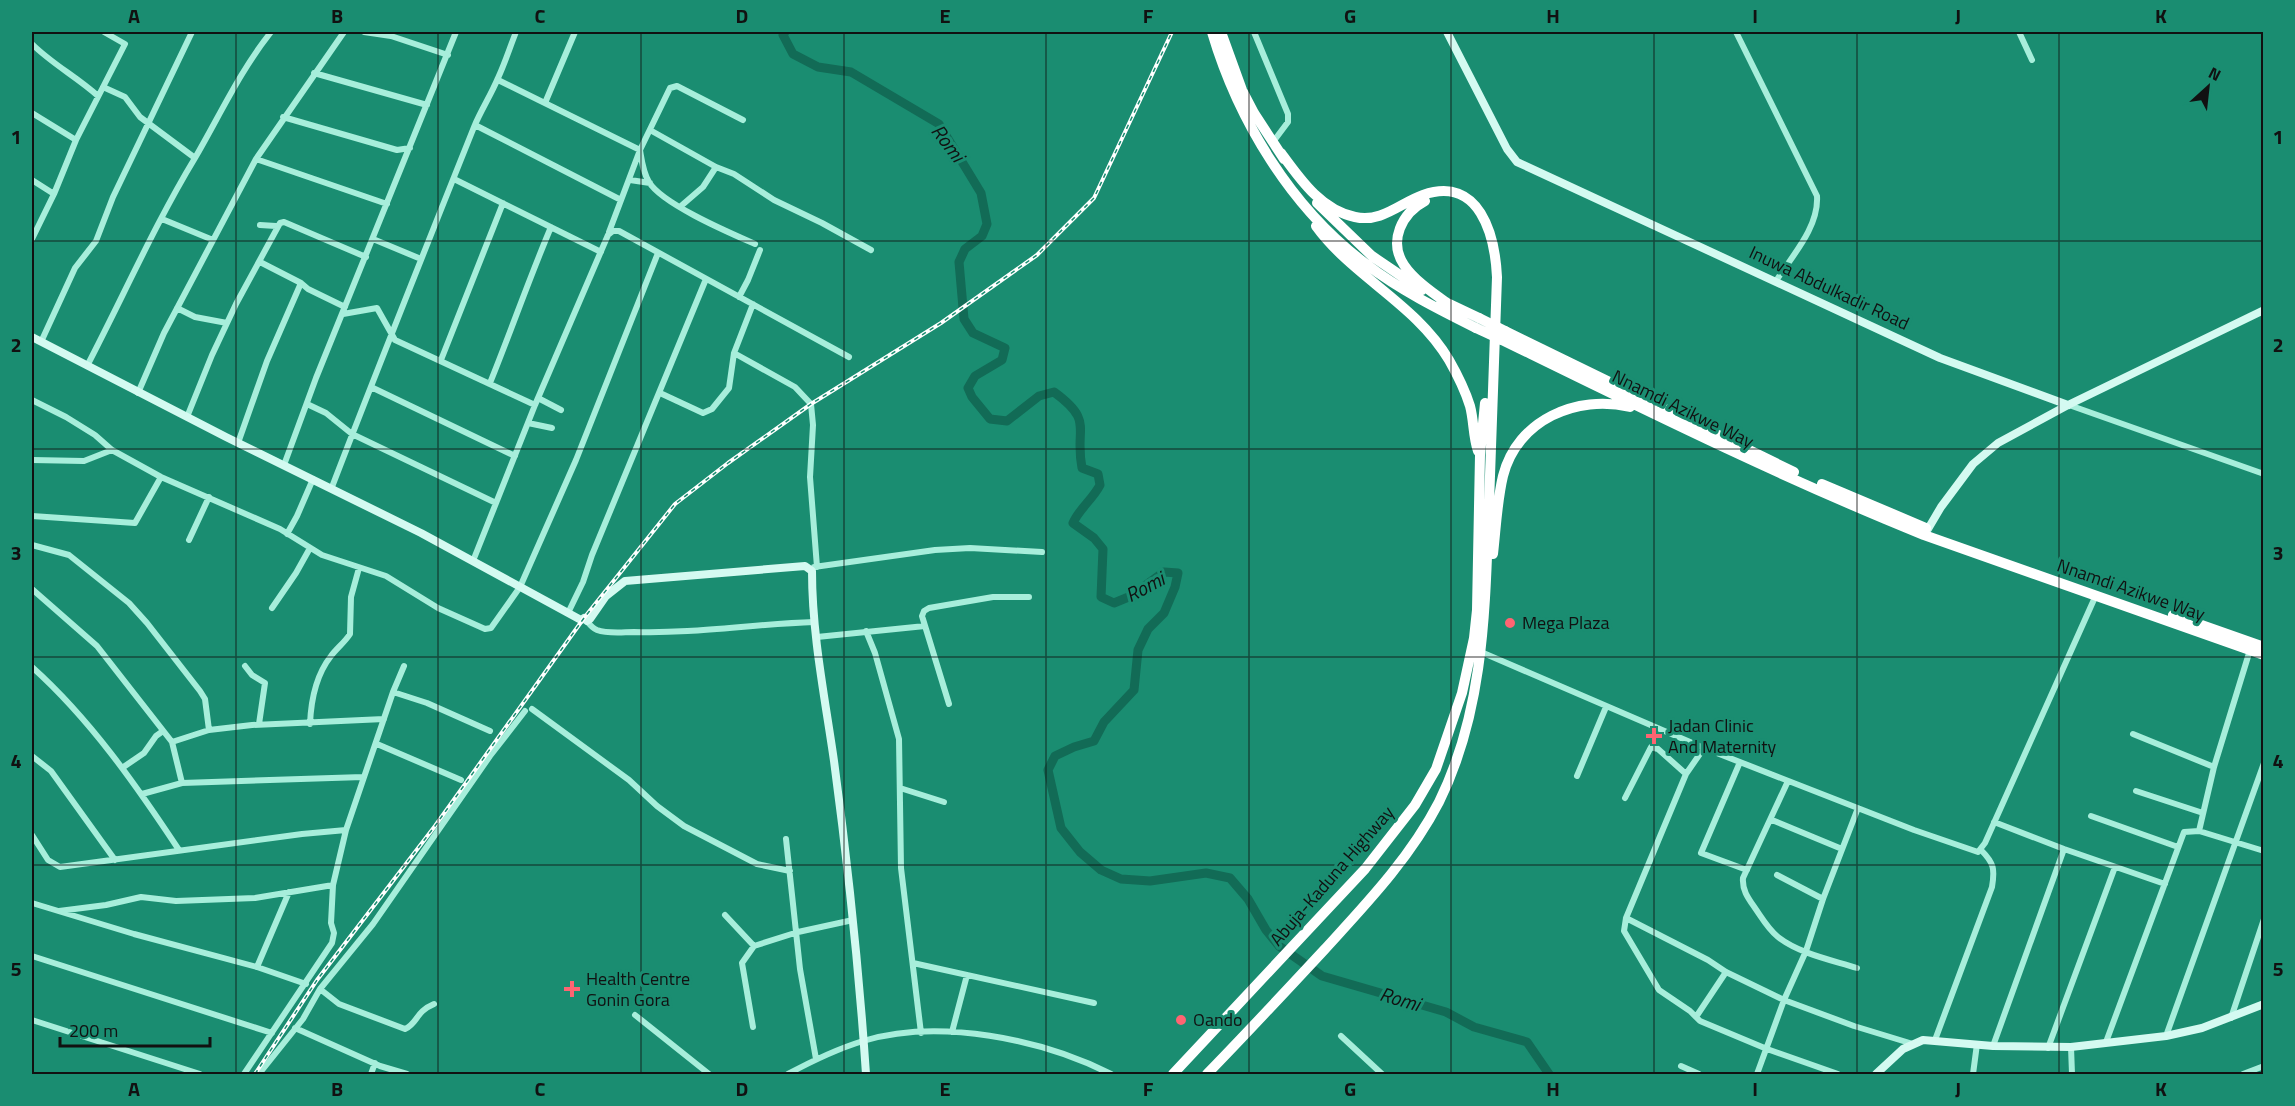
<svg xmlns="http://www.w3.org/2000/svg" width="2295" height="1106" viewBox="0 0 2295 1106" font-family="'Titillium Web',sans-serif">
  <rect width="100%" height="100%" fill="#1a8d71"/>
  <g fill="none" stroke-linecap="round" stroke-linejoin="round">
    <path stroke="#126b56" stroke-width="9" d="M785,32L783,35L793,54L818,67L851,72L939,124L981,193L987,224L982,236L965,249L959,262L964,319L973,333L1005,348L1002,360L975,376L968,388L972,397L990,419L1007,421L1039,396L1054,392C1095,422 1074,427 1082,468L1098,474L1100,485C1093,499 1079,509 1073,523L1094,538L1103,549L1101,597L1114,603L1131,596L1164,572L1178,573L1175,587L1164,613L1148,629L1138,650L1134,690L1104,722L1094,741L1074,747L1055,756L1048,770L1061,828L1080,852L1101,870L1121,879L1150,881L1206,873L1230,878L1248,899L1266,930L1279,946L1322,976L1446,1012L1474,1027L1527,1042L1549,1074"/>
    <path stroke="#a7eedb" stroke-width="6" d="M364,32L391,36L448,55
      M1254,32L1288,114V122L1273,142
      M1736,32L1817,196C1819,227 1792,256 1776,281
      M2019,32L2032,60
      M32,44C52,64 77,77 98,96
      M314,73L427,105
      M498,80L640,150C642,162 643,172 649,182C662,204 730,233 755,244
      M103,87L125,97L140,117L195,158
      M545,103L575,32
      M32,113L76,140
      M283,117L397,150L410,148
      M475,125L621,200
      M650,130L716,167L734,174L774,200L822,223L871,250
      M256,159L387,204
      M454,179L601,252
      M32,180L54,194
      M630,180L650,183
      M681,206L703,187L716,167
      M162,219L213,240
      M260,225L276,226
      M609,232L640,150L670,88L677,86L743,120
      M32,239L54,194L76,140L125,44L104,32
      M373,239L421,259
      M260,262L301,283
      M739,297L748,280L760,250
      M177,308L195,317L227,323
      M343,314L377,308L395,340L535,405
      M41,342L75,268L96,241L113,197L192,32
      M734,353L795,387L811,404L813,425L810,477L817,567
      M441,360L503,203
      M87,366C123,297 155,224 195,158C220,115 240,71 271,32
      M490,383C511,331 529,279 551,227
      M371,387L515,456
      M138,393L164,333L256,159L344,32
      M660,393L703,413L712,409L729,388L734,353L753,304
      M538,398L561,410
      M32,400L66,417L95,435L112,450L161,477L280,529L322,555L386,576L438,608L485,629L491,628L520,587L576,460L658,253
      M307,404L326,413L352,434L496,503
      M2069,405L2264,474
      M187,417L212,355L236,304L280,223L284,222L366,257
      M528,423L552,428
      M238,443L267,361L301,283L308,289L345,307
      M32,460L84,461L112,450
      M284,465L316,378L456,32
      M332,487C378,367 426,247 474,127C481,110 491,95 498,78C505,63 510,47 516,32
      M32,516L135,523L161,477
      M287,534L297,516L313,479
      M189,540L209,497
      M32,545L69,555L129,603L147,623L200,691L205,699L209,730
      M473,561L535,405L608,235L613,231H619L849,357
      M814,567L935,550L970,548L1042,552
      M32,589L97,646L172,742L182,783
      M272,608L296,573L310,548
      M568,613L583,582L592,555L706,279
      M587,621C590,625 592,628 597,630C608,634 623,632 634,632C694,634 753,624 814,622
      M866,631L875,653L899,739L901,868L921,1033
      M817,637L925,626
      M1481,652L1704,748L1914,830L1978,852L1985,843L2096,595
      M245,666L252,675L265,683L259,724
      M32,667C90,719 136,785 179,850
      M393,692L427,703L490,731
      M949,704L922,616L924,611L929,608L993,597H1029
      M532,709L629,780L657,806L684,826L757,864L790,871
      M310,724C311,700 316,675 331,656C337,648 345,642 350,634L351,597L359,568
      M2133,734L2214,767
      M172,742L209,730L252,725L384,719
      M377,744L461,780
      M1704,748L1686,774L1626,918L1624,931L1659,990L1690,1011L1700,1021L1767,1049L1838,1074
      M32,756L51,771L115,860
      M1740,762L1701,853L1747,870
      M122,768L144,753L156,736L163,731
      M1577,776L1606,707
      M1788,781L1743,878C1742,890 1748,898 1755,908C1762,918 1768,929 1778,937C1800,954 1832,960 1857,968
      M900,788L944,802
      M2136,791L2203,813
      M142,794L182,783L363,777
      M1625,798L1651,747L1658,749L1686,774
      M2091,816L2178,847
      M1772,820L1842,849
      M1994,822L2064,849L2165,884
      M2199,831L2214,767L2250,650
      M32,835L48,860L60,867L302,834L346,830
      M786,839L800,969L816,1059
      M1777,875L1823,899
      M32,903L134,934L257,967L306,984
      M59,911L106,905L141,897L176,901L255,898L333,885
      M725,915L754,946
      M1626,918L1708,960L1726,972L1784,1000L1854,1026L1913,1044
      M32,956L272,1033
      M913,963L1094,1003
      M257,967L289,892
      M320,989L339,1004L405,1029C418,1023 415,1012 434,1004
      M635,1015L709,1074
      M1696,1017L1726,972
      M2231,1018L2264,919
      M32,1020L200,1074
      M753,1027L742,963L754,946L798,932L853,920
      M295,1028L380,1066L407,1074
      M952,1032L967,975
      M1341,1036L1382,1074
      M2166,1036L2264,763
      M1935,1040L1992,887C1995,869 1994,863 1981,850
      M2106,1042L2184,832L2199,831L2264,851
      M1993,1046L2064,849
      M2071,1047L2072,1074
      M2048,1048L2115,867
      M1681,1066L1699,1074
      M244,1074L332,943L334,933L331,923L333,885L346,830L393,692L404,666
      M259,1074L303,1019L320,989L373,924L490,756L525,711
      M371,1074L375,1063
      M788,1074C812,1061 837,1049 863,1041C939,1018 1042,1039 1111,1074
      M1757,1074L1784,1000L1806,951L1823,899L1858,808
      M1973,1074L1977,1044
      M2243,1074L2264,1066"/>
    <path stroke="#d4faf1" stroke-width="8" d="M1447,32L1507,149L1517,162L1940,358L2068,405
      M32,337L226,437L421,533L581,620L584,618L587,621L590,619L606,596L625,581L805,566L812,571C812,635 825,698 834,761C848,865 859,970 866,1074
      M1928,529L1941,507L1973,464L1998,443L2068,405L2264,310
      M1876,1074L1903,1049L1923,1040L1993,1046L2071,1047L2166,1036L2202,1028L2264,1004"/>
    <path stroke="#fff" stroke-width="10" d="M1212,32C1238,120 1291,208 1366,264C1400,290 1438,309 1476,328
      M1221,32L1242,90L1254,113L1284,159
      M1425,201C1402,213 1388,241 1404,265C1414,280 1433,293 1447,303
      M1317,203L1372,256L1422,290
      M1316,226C1353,277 1416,304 1449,360C1457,374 1465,390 1470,406C1474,421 1473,437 1478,451
      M1441,300L1479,318
      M1505,331L1794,472
      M1502,340C1641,408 1780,477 1924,535L2264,655
      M1822,484L1926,528
      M1493,554C1496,528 1497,501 1503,476C1517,420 1577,394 1630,407
      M2173,615L2264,647
      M1173,1074L1365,869L1415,805L1436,769L1462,693L1474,638L1477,610L1480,455L1485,403
      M1207,1074C1247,1033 1286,991 1325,949C1367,903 1410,858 1439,802C1485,709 1485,606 1489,504C1491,429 1494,353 1497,277C1495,236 1480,175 1423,195C1400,203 1382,223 1355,217C1321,210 1300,179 1281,153"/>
    <g stroke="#fff" stroke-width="4">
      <path id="rail" d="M255,1074L317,980L435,826L584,618L675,504L728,463L811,404L941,323L1037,255L1094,198L1172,32"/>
    </g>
    <use href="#rail" stroke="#1a8d71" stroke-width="1.5" stroke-dasharray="4.5" stroke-linecap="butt"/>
    <path stroke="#fff" stroke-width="10" d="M1479,318L1505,331
      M1476,328L1502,340"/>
  </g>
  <path fill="none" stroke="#111" stroke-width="1.5" stroke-opacity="0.55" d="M236,32V1074M438,32V1074M641,32V1074M844,32V1074M1046,32V1074M1249,32V1074M1451,32V1074M1654,32V1074M1857,32V1074M2059,32V1074M32,241H2264M32,449H2264M32,657H2264M32,865H2264"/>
  <g fill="#ff6472" stroke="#1a8d71" stroke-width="2">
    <circle cx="1510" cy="623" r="6"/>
    <path d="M1651 727h6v6h6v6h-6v6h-6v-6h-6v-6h6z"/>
    <path d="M569 980h6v6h6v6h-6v6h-6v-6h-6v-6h6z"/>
    <circle cx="1181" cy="1020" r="6"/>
  </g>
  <g text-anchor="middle" stroke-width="6" stroke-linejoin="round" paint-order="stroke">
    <g font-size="18" fill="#111" stroke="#1a8d71">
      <text transform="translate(1829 288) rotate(25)" y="6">Inuwa Abdulkadir Road</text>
      <text transform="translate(1683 409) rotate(26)" y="6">Nnamdi Azikwe Way</text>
      <text transform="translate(2131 590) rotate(19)" y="6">Nnamdi Azikwe Way</text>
      <text transform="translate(1332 876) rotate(-49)" y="6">Abuja-Kaduna Highway</text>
    </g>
    <g font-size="18" fill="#111" stroke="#1a8d71" text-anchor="start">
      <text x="1522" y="629">Mega Plaza</text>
      <text x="1668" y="732">Jadan Clinic<tspan x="1668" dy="21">And Maternity</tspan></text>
      <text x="586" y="985">Health Centre<tspan x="586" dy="21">Gonin Gora</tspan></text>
      <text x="1193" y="1026">Oando</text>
    </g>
    <g font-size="20" font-style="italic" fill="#111" stroke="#1a8d71">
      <text transform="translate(948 143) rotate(53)" y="7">Romi</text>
      <text transform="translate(1145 587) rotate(-28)" y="7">Romi</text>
      <text transform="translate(1400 999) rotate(16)" y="7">Romi</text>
    </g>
  </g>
  <rect width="2295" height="1106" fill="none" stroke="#1a8d71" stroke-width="66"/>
  <g transform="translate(2208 87) rotate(27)" stroke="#1a8d71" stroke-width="4.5" paint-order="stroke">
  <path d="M0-4.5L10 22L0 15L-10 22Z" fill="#111111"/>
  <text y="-9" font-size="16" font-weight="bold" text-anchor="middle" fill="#111111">N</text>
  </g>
  <path d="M60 1037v9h150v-9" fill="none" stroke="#111111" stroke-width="3"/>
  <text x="69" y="1037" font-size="18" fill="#111111" stroke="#1a8d71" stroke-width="4.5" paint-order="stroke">200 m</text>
  <rect x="33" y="33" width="2229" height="1040" fill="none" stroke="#111" stroke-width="2"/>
  <g font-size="20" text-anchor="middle" font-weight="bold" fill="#111">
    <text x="134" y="23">A</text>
    <text x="337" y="23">B</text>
    <text x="540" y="23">C</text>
    <text x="742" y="23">D</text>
    <text x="945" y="23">E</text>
    <text x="1148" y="23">F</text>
    <text x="1350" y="23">G</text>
    <text x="1553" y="23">H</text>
    <text x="1755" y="23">I</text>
    <text x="1958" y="23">J</text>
    <text x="2161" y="23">K</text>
    <text x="16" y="144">1</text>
    <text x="2278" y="144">1</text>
    <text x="16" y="352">2</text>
    <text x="2278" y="352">2</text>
    <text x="16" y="560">3</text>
    <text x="2278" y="560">3</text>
    <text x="16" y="768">4</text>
    <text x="2278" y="768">4</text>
    <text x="16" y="976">5</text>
    <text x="2278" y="976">5</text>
    <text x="134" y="1096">A</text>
    <text x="337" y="1096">B</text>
    <text x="540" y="1096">C</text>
    <text x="742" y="1096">D</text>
    <text x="945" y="1096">E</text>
    <text x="1148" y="1096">F</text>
    <text x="1350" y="1096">G</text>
    <text x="1553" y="1096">H</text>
    <text x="1755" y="1096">I</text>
    <text x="1958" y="1096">J</text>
    <text x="2161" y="1096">K</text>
  </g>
</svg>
